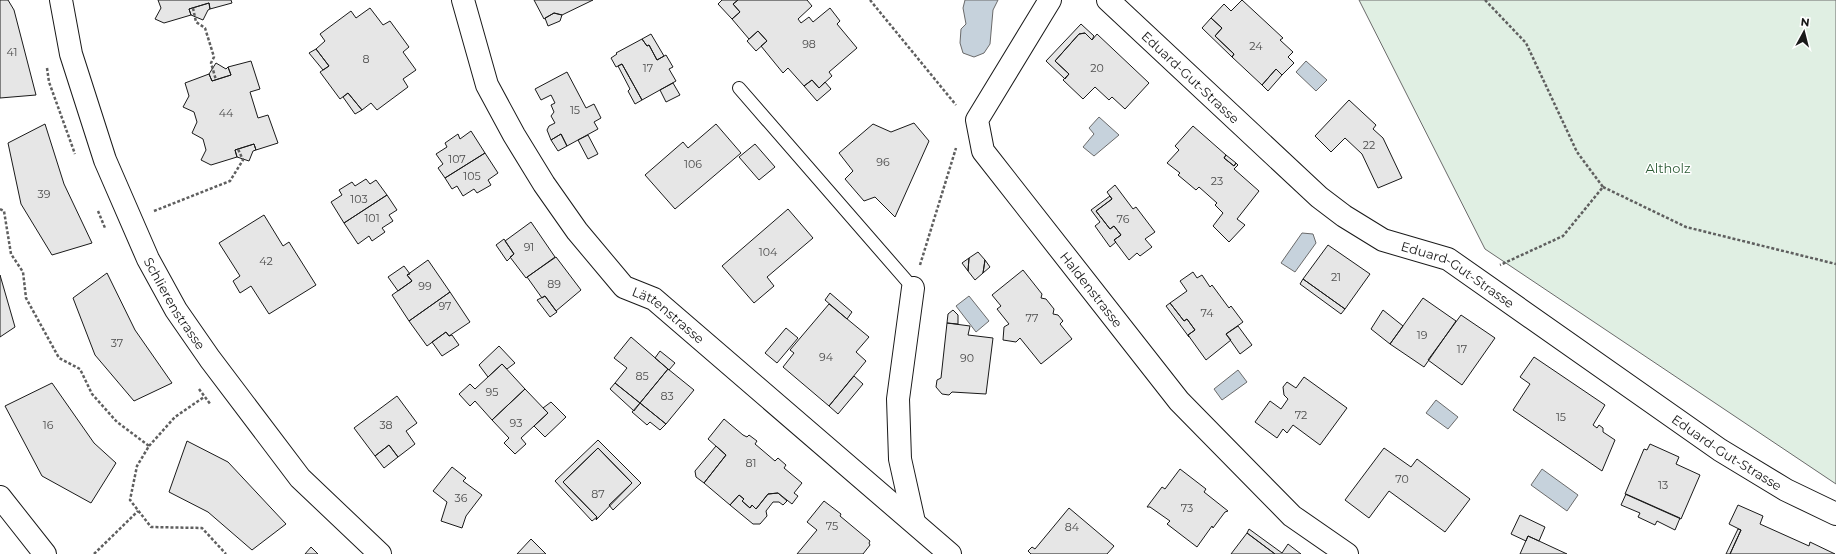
<svg xmlns="http://www.w3.org/2000/svg" width="1836" height="554" viewBox="0 0 1836 554" font-family="Montserrat,sans-serif">
  <rect width="100%" height="100%" fill="#fff"/>
  <path fill="#e0efe3" stroke="#6a6a6a" d="M1359,0H1836V484L1485,249Z"/>
  <path fill="#c6d2dc" stroke="#6a6a6a" d="M965,0H998L993,10L990,44L984,53L974,57L963,53L960,43L961,29L966,24L963,8Z
    M1306,61L1327,80L1316,91L1296,72Z
    M1099,117L1119,135L1094,156L1083,147L1094,134L1089,128Z
    M1302,233L1313,234L1316,243L1295,272L1281,263Z
    M969,296L989,321L976,332L956,306Z
    M1238,370L1247,382L1222,400L1214,389Z
    M1436,400L1458,417L1448,429L1426,413Z
    M1542,469L1578,495L1567,511L1531,485Z"/>
  <path fill="#e6e6e6" stroke="#1a1a1a" d="M0,0H8L14,10L36,95L0,98Z
    M158,0H231L232,3L210,9L209,3L189,9L191,15L164,23L155,19L161,8Z
    M534,0H593L562,15L554,13L544,19Z
    M722,0H738L733,4L740,12L732,19L718,4Z
    M738,0H807L812,6L798,19L801,23L809,17L813,22L830,8L840,21L837,24L857,48L829,72L832,76L819,88L812,80L804,86L788,68L783,73L761,46L767,41L758,31L749,39L732,19L740,12L733,4Z
    M1242,0L1283,38L1280,40L1293,52L1288,57L1294,63L1282,75L1276,69L1262,85L1232,57L1234,54L1215,36L1222,28L1211,18L1224,4L1231,11Z
    M209,3L210,9L208,10L203,20L191,15L189,9Z
    M370,8L383,25L390,21L409,47L403,52L416,70L403,79L408,87L377,110L371,103L362,110L348,93L340,99L320,72L329,66L316,49L325,41L320,34L351,11L356,18Z
    M554,13L562,15L560,21L548,26L545,18Z
    M1211,18L1222,28L1215,36L1234,54L1232,57L1202,28Z
    M1081,24L1094,36L1092,40L1085,33L1079,34L1055,61L1069,74L1065,79L1046,61Z
    M758,31L767,41L756,51L747,41Z
    M1085,33L1092,40L1097,34L1149,83L1125,109L1112,97L1109,100L1095,87L1083,99L1063,80L1069,74L1055,61L1079,34Z
    M651,34L664,56L657,60L649,45L647,46L642,39Z
    M642,39L647,46L649,45L657,60L666,55L673,67L669,69L676,81L642,100L622,64L616,67L611,58L617,54L616,53Z
    M316,49L329,66L323,70L309,53Z
    M251,61L260,89L250,92L258,118L268,115L278,143L256,150L254,144L238,149L235,150L237,157L211,165L201,160L206,150L203,139L192,133L197,122L194,112L183,107L189,96L185,83L209,74L212,81L231,75L228,67Z
    M216,63L226,69L228,67L231,75L212,81L209,74Z
    M622,64L642,100L635,104L628,91L630,89L618,66Z
    M1276,69L1282,75L1268,91L1262,85Z
    M567,72L586,108L594,104L601,118L594,122L598,129L567,146L561,134L551,140L547,130L549,126L555,123L551,116L554,112L551,105L555,103L551,95L541,100L535,89Z
    M812,80L819,88L825,82L831,89L817,101L804,86Z
    M673,83L680,95L666,102L660,90Z
    M348,93L362,110L355,114L343,97Z
    M1349,100L1376,125L1373,129L1383,138L1402,178L1378,188L1362,154L1345,138L1331,152L1315,136Z
    M914,123L929,141L895,217L875,197L864,201L845,179L853,171L839,153L873,124L891,132Z
    M45,124L64,184L92,243L52,255L21,204L8,143Z
    M716,124L741,153L675,209L645,175L683,142L688,148Z
    M1193,126L1226,155L1224,158L1234,166L1236,163L1238,165L1234,169L1259,191L1237,219L1245,225L1229,242L1213,226L1223,213L1215,205L1217,203L1199,187L1196,190L1178,175L1180,173L1167,163L1179,150L1175,146Z
    M471,131L485,153L445,178L438,168L443,164L436,154L447,147L445,143L458,134L460,139Z
    M561,134L567,146L558,151L551,140Z
    M588,135L598,154L588,159L578,140Z
    M254,144L256,150L253,151L249,161L237,157L235,150Z
    M755,144L775,167L759,180L739,157Z
    M485,153L498,173L488,180L491,185L477,193L474,189L463,196L457,186L452,189L445,178Z
    M1226,155L1236,163L1234,166L1224,158Z
    M366,179L370,184L376,180L387,195L344,223L331,202L342,195L339,190L352,182L355,186Z
    M1115,185L1133,209L1136,207L1155,232L1145,239L1152,247L1140,256L1137,253L1129,260L1114,240L1121,235L1114,226L1110,229L1096,211L1112,199L1107,192Z
    M387,195L397,210L389,215L393,221L382,228L385,232L372,241L369,236L358,244L344,223Z
    M1110,196L1112,199L1096,211L1110,229L1114,226L1121,235L1114,240L1116,242L1110,247L1095,226L1100,222L1091,210Z
    M788,209L813,238L767,277L774,286L754,303L722,266Z
    M264,215L283,246L289,242L316,285L269,314L251,286L240,293L233,281L240,276L219,243Z
    M531,222L555,257L526,278L510,257L514,254L505,241Z
    M504,239L514,254L507,261L496,245Z
    M1328,245L1370,274L1345,309L1303,279Z
    M978,252L985,260L983,273L975,280L968,271L969,258Z
    M556,257L581,290L556,311L545,296L542,298L527,277Z
    M969,258L968,271L962,263Z
    M428,260L450,292L409,321L392,295L412,281L407,275Z
    M985,260L990,267L983,273Z
    M404,266L410,274L407,275L412,281L398,291L388,277Z
    M1023,270L1042,294L1041,298L1046,299L1054,309L1053,314L1058,315L1063,321L1060,324L1072,339L1041,364L1020,338L1016,342L1003,340L1004,327L1009,324L997,309L1001,306L992,295Z
    M1193,272L1197,278L1202,275L1210,287L1212,285L1229,308L1231,306L1243,322L1226,334L1231,340L1206,360L1188,335L1195,330L1187,319L1184,321L1170,303L1187,291L1180,281Z
    M107,273L135,330L172,383L134,401L95,355L73,298Z
    M0,275L15,327L0,337Z
    M1303,279L1345,309L1341,314L1300,284Z
    M450,292L470,322L449,336L446,332L427,346L409,321Z
    M830,293L852,312L847,319L825,300Z
    M545,296L557,312L550,317L537,300Z
    M1423,298L1456,321L1424,367L1390,344Z
    M1170,303L1184,321L1187,319L1195,330L1188,335L1189,337L1166,306Z
    M829,304L869,337L856,352L866,361L829,406L783,367L794,353L790,350Z
    M953,310L958,315V324L947,323L948,314Z
    M1383,310L1403,326L1390,344L1371,329Z
    M1461,315L1495,338L1462,385L1428,360Z
    M947,323L970,326L968,335L993,338L986,394L952,392L949,395L942,394L936,387L937,380L941,378Z
    M1238,326L1252,345L1240,354L1226,334Z
    M786,328L798,338L777,363L765,353Z
    M446,332L449,336L452,335L459,345L442,356L432,342Z
    M631,337L668,369L640,403L615,383L627,368L614,358Z
    M499,346L515,363L507,369L502,364L488,377L479,365Z
    M660,351L675,363L669,370L655,358Z
    M1534,357L1605,405L1593,425L1597,428L1599,425L1603,428V432L1615,440L1602,471L1513,410L1530,384L1520,377Z
    M502,364L525,389L492,420L475,401L470,406L459,394L470,384L475,389Z
    M668,369L694,390L666,424L640,403Z
    M854,376L863,384L838,414L829,406Z
    M1304,377L1347,408L1320,445L1293,425L1287,433L1283,429L1277,438L1255,422L1270,401L1281,409L1288,399L1284,395L1283,387L1287,382L1296,388Z
    M52,383L94,443L116,463L91,503L42,476L5,406Z
    M615,383L640,403L634,411L610,389Z
    M525,389L548,413L521,438L526,444L515,454L504,443L509,438L492,420Z
    M397,396L417,423L406,431L415,444L398,457L389,445L375,456L354,428Z
    M551,402L566,417L545,437L534,426L548,413L543,408Z
    M640,403L666,424L660,430L650,422L647,425L632,412Z
    M724,419L743,435L747,437L749,435L757,441L755,444L775,461L778,458L786,465L784,468L802,483L794,493L798,496L792,504L778,493L768,494L756,509L752,505L750,508L742,501L744,499L739,495L730,505L704,483L726,455L708,439Z
    M598,440L641,483L613,510L609,505L632,483L598,448L563,482L597,517L592,521L555,481Z
    M187,441L228,462L286,524L252,550L208,512L169,492Z
    M1650,444L1679,457L1676,464L1700,475L1681,519L1625,494L1644,449L1647,450Z
    M389,445L398,457L384,468L375,456Z
    M716,446L726,455L704,483L696,477L695,471Z
    M598,448L632,483L596,520L597,517L563,482Z
    M1384,448L1411,467L1417,459L1470,499L1445,532L1389,491L1369,518L1345,500Z
    M452,467L466,478L463,481L482,495L466,516L462,528L441,521L447,502L433,491Z
    M1180,469L1206,489L1204,492L1228,511L1225,512L1213,528L1212,526L1197,547L1167,524L1170,521L1150,507H1147L1162,487L1165,489Z
    M778,493L787,501L783,505L779,502H773L766,511L767,516L760,524H753L730,505L739,495L744,499L742,501L750,508L752,505L756,509L768,494Z
    M1626,494L1680,518L1675,530L1657,521L1655,525L1638,517L1640,513L1621,505Z
    M824,501L841,514L840,516L870,541L869,543L870,545L863,554H797L817,530L807,522Z
    M1738,505L1763,516L1760,524L1809,546L1810,542L1835,554H1730L1741,530L1729,524Z
    M1069,508L1114,546L1107,554H1031L1028,551L1032,547L1035,549Z
    M1520,515L1545,527L1539,541L1528,536L1526,541L1511,534Z
    M1249,529L1282,553L1288,544L1301,554H1275L1247,533Z
    M1738,529L1741,530L1730,554H1726Z
    M1247,533L1275,554H1231Z
    M1528,536L1539,541L1567,554H1520Z
    M531,539L546,554H517Z
    M311,547L318,554H305Z"/>
  <g fill="none" stroke-linecap="round" stroke-linejoin="round">
    <g stroke="#1a1a1a" stroke-width="14">
      <path id="lane" d="M739,88L913,288"/>
    </g>
    <g stroke="#1a1a1a" stroke-width="24">
      <g id="street">
        <path id="s1" d="M463,0L487,85L514,135L544,184L577,231L624,287L654,299L950,554"/>
        <path id="s2" d="M1050,0L977,120L983,151L1179,401L1292,516L1347,554"/>
        <path id="s3" d="M1108,0L1319,197L1344,216L1383,240L1448,259L1720,450L1786,490L1836,514"/>
        <path d="M913,288L898,399L900,459L914,522"/>
        <path d="M0,497L45,554"/>
      </g>
    </g>
    <g stroke="#1a1a1a" stroke-width="24">
      <g id="secondary">
        <path id="s4" d="M61,0L71,54L105,160L148,259L176,310L210,359L300,478L380,554"/>
      </g>
    </g>
    <path stroke="#5f5f5f" stroke-width="2.5" stroke-dasharray="3 2" stroke-linecap="butt" d="M870,0L956,105
      M1485,0L1526,43L1577,152L1603,187L1563,236L1500,265
      M193,8L196,22L205,28L214,57L211,63L216,80
      M47,68L49,82L75,154
      M1603,187L1686,227L1836,264
      M0,209L4,211L11,254L23,272L26,298L59,358L80,369L92,394L117,422L149,446L137,466L130,500L151,527L202,528L226,554
      M98,211L105,228
      M154,211L230,181L243,160L238,149
      M920,265L956,148
      M199,389L211,405
      M149,446L175,417L204,397
      M94,554L138,511"/>
    <use href="#lane" stroke="#fff" stroke-width="12"/>
    <use href="#street" stroke="#fff" stroke-width="22"/>
    <use href="#secondary" stroke="#fff" stroke-width="22"/>
  </g>
  <g text-anchor="middle" stroke-width="3" stroke-linejoin="round" paint-order="stroke">
    <g font-size="11" fill="#4d4d4d">
      <text x="809" y="48">98</text>
      <text x="1256" y="50">24</text>
      <text x="12" y="56">41</text>
      <text x="366" y="63">8</text>
      <text x="648" y="72">17</text>
      <text x="1097" y="72">20</text>
      <text x="575" y="114">15</text>
      <text x="226" y="117">44</text>
      <text x="1369" y="149">22</text>
      <text x="457" y="163">107</text>
      <text x="883" y="166">96</text>
      <text x="693" y="168">106</text>
      <text x="472" y="180">105</text>
      <text x="1217" y="185">23</text>
      <text x="44" y="198">39</text>
      <text x="359" y="203">103</text>
      <text x="372" y="222">101</text>
      <text x="1123" y="223">76</text>
      <text x="529" y="251">91</text>
      <text x="768" y="256">104</text>
      <text x="266" y="265">42</text>
      <text x="1336" y="281">21</text>
      <text x="554" y="288">89</text>
      <text x="425" y="290">99</text>
      <text x="445" y="310">97</text>
      <text x="1207" y="317">74</text>
      <text x="1032" y="322">77</text>
      <text x="1422" y="339">19</text>
      <text x="117" y="347">37</text>
      <text x="1462" y="353">17</text>
      <text x="826" y="361">94</text>
      <text x="967" y="362">90</text>
      <text x="642" y="380">85</text>
      <text x="492" y="396">95</text>
      <text x="667" y="400">83</text>
      <text x="1301" y="419">72</text>
      <text x="1561" y="421">15</text>
      <text x="516" y="427">93</text>
      <text x="48" y="429">16</text>
      <text x="386" y="429">38</text>
      <text x="751" y="467">81</text>
      <text x="1402" y="483">70</text>
      <text x="1663" y="489">13</text>
      <text x="598" y="498">87</text>
      <text x="461" y="502">36</text>
      <text x="1187" y="512">73</text>
      <text x="832" y="530">75</text>
      <text x="1072" y="531">84</text>
    </g>
    <g font-size="13" fill="#1a1a1a" stroke="#fff">
      <text dy="5" stroke="none"><textPath href="#s3" startOffset="113">Eduard-Gut-Strasse</textPath></text>
      <text dy="5" stroke="none"><textPath href="#s3" startOffset="449">Eduard-Gut-Strasse</textPath></text>
      <text dy="5" stroke="none"><textPath href="#s2" startOffset="348">Haldenstrasse</textPath></text>
      <text dy="5" stroke="none"><textPath href="#s4" startOffset="326">Schlierenstrasse</textPath></text>
      <text dy="5" stroke="none"><textPath href="#s1" startOffset="386">Lättenstrasse</textPath></text>
      <text dy="5" stroke="none"><textPath href="#s3" startOffset="773">Eduard-Gut-Strasse</textPath></text>
    </g>
    <g font-size="13" fill="#2b5a34" stroke="#fff">
      <text x="1668" y="173">Altholz</text>
    </g>
  </g>
  <g transform="translate(1804 32) rotate(7)" stroke="#ffffff" stroke-width="3" paint-order="stroke">
  <path d="M0-3L7 15L0 10L-7 15Z" fill="#1a1a1a"/>
  <text y="-6" font-size="11" font-weight="bold" text-anchor="middle" fill="#1a1a1a">N</text>
  </g>
</svg>
